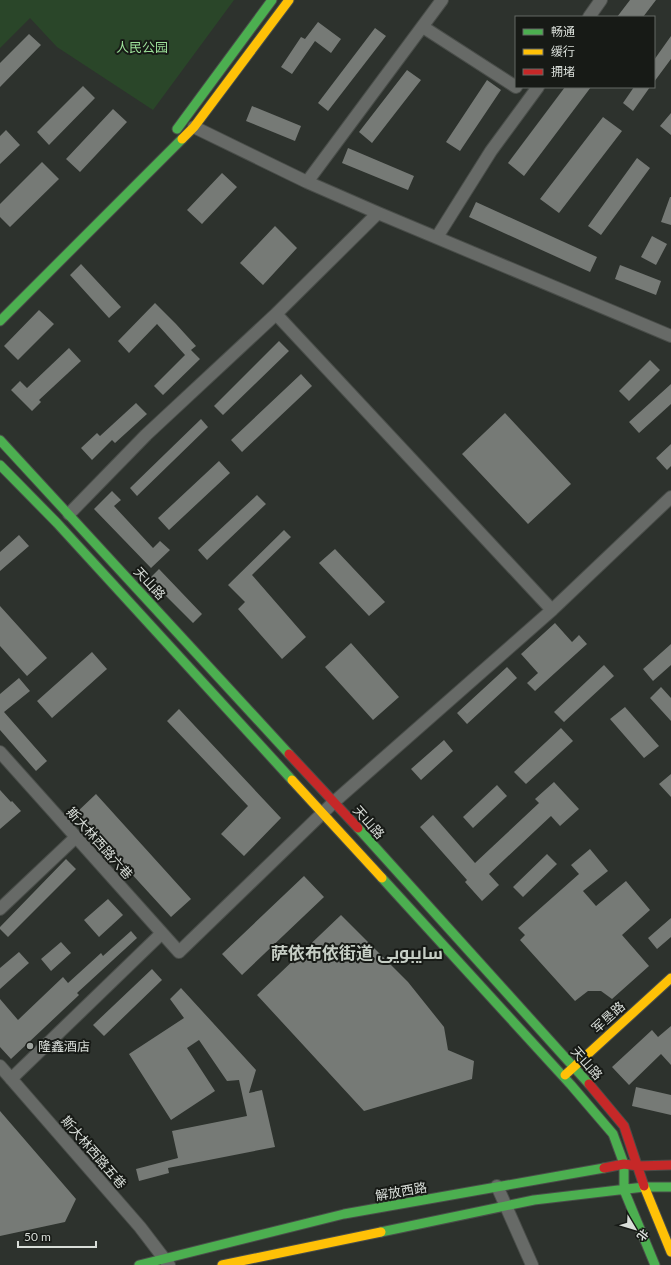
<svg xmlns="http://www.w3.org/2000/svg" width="671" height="1265" viewBox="0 0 671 1265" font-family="Lato,Cairo,'Noto Sans SC',sans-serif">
  <rect width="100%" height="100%" fill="#2d322d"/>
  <path fill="#2a4629" d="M0,0H234L153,110L57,47L30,18L0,48Z"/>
  <path fill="#767a76" d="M630,0H656L643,17H617Z
    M318,22L341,39L331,53L315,41L292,74L281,67L301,37L305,39Z
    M375,28L386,36L328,111L318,103Z
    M29,34L41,45L0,87V63Z
    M671,36V59L654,82V60Z
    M407,70L421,80L372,143L359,132Z
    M487,80L501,90L460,151L446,142Z
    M83,86L95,98L49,145L37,132Z
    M565,87H591L524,176L508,163Z
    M634,87H650L633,111L623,103Z
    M252,106L301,126L295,141L246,121Z
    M113,109L127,122L80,172L66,159Z
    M671,113V135L660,126Z
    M603,117L622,131L559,213L540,199Z
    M6,130L20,145L0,164V136Z
    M348,148L414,176L408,190L342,163Z
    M637,158L650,168L601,235L588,226Z
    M42,162L59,179L10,227L0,217V204Z
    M222,173L237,187L202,224L187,210Z
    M670,197H671V225L661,222Z
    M476,202L597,257L590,272L469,217Z
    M275,226L297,248L263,285L240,263Z
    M652,236L667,244L656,265L641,257Z
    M81,264L121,307L109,318L70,275Z
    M620,265L661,281L656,295L615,279Z
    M155,303L176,324L196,346L191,350L200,359L163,395L154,386L185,355L157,324L129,353L118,341Z
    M39,310L54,324L18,360L4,346Z
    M279,341L289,351L223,415L214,406Z
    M69,348L81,361L39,400L41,402L32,411L11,390L20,381L27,388Z
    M650,360L660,370L629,401L619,391Z
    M301,374L312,386L242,452L231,440Z
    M671,384V404L639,433L629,422Z
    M136,403L147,414L115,443L112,440L92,460L81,448L97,433L100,436Z
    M505,413L571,484L528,524L462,454Z
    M201,419L208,427L137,496L130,488Z
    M671,444V466L667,470L656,458Z
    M219,461L230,473L169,530L158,518Z
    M112,491L121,500L114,506L153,548L160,541L170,550L151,568L94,509Z
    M257,495L266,504L207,560L198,550Z
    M284,530L291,537L252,575L306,637L282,659L238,609L245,602L228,585Z
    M19,535L29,546L0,571V552Z
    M335,549L385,602L369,616L319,563Z
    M159,569L202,614L193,623L149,579Z
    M0,606L47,658L27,676L0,646Z
    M555,623L572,642L579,635L587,644L535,691L527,683L538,673L521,654Z
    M351,643L399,697L373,720L325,667Z
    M671,644V665L653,681L643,669Z
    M92,652L107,669L52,718L37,701Z
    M604,665L614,676L564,722L554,712Z
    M507,667L517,678L467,724L457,713Z
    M19,678L30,691L4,712L47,761L36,771L0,730V694Z
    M661,687L671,698V721L650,698Z
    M625,707L659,746L644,758L610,719Z
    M179,709L281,818L244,856L221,834L248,806L167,721Z
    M561,728L573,741L526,784L514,772Z
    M444,740L453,751L421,780L411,769Z
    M671,774V797L659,784Z
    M554,782L579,809L560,826L551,816L489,874L499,885L482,901L465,882L467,880L420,827L433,815L475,863L539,803L535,799Z
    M497,785L507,796L473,828L463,817Z
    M0,790L11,802L12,801L21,811L0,829Z
    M96,794L191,899L171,917L76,813Z
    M590,849L608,871L583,891L596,906L626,881L650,910L622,935L649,966L612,999L601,991H588L575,1001L520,940L525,935L518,928L579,874L571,865Z
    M547,854L557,864L523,897L513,887Z
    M66,859L76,869L8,937L0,929V927Z
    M304,876L324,897L242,975L222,954Z
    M108,899L123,915L99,937L84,920Z
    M341,915L408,982L444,1027L448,1050L474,1061L472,1079L364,1111L257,995Z
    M671,918V937L657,949L648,938Z
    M131,931L137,938L77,993L79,995L11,1059L0,1047V999L18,1020L63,977L68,983L101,953L103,956Z
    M61,942L71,953L51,971L41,959Z
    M19,952L29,963L0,989V968Z
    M152,969L162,980L104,1036L93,1025Z
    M181,988L256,1070L249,1093L262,1090L275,1147L168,1168L169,1173L139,1181L136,1169L178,1158L172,1131L247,1116L239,1080L227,1081L199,1040L187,1048L215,1091L171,1120L129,1054L184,1018L170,999Z
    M671,1026V1065L661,1054L629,1085L612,1067L652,1030L658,1037Z
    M636,1087L671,1095V1115L632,1106Z
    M0,1111L76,1199L65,1222L0,1236Z"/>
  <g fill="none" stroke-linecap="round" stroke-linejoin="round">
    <g stroke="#494d49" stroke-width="14">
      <path id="street" d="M589,17L601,0
        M423,27L516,87
        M194,127L307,182L378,213L671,336
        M307,182L442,0
        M437,237L491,151L538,87
        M276,314L552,610
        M69,514L146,435L276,314L378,213
        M0,752L179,952L334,802L552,610L671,497
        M0,909L76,837
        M0,1066L140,1227L169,1265
        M11,1079L162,933
        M497,1186L532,1265"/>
    </g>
    <g stroke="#494d49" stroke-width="11">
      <path id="fast" d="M177,129L272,0
        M0,321L182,139
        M0,440L289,754
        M0,465L57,523L292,780
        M358,828L589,1084
        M382,878L571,1085L613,1134L624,1164V1190L655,1265
        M381,1232L534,1200L644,1187H671
        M139,1265L344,1214L604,1168"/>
    </g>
    <g stroke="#494d49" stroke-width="11">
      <path id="slow" d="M182,139L194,127L289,0
        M292,780L382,878
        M565,1075L671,978
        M644,1186L671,1252
        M222,1265L381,1232"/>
    </g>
    <g stroke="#494d49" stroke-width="11">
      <path id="jam" d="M289,754L358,828
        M589,1084L624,1126L644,1186
        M604,1168L624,1164L638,1166L671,1165"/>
    </g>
    <use href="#street" stroke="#676a67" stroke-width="12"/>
    <use href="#fast" stroke="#4caf50" stroke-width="9"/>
    <use href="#slow" stroke="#ffc107" stroke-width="9"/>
    <use href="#jam" stroke="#c62828" stroke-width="9"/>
  </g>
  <circle fill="#9da29d" stroke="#171a16" stroke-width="1.5" cx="30" cy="1046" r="4"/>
  <g text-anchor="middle" stroke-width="4" stroke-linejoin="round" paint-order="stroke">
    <g font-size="13" fill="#9cdf99" stroke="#171a16">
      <text x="142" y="52">人民公园</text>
    </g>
    <g font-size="13" fill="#d9ded9" stroke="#171a16">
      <text transform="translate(150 583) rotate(47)" y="5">天山路</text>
      <text transform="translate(369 822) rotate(48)" y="5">天山路</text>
      <text transform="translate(100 843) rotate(48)" y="5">斯大林西路六巷</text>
      <text transform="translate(608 1017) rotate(-42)" y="5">军垦路</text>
      <text transform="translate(587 1063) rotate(48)" y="5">天山路</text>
      <text transform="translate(94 1152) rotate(49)" y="5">斯大林西路五巷</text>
      <text transform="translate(401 1191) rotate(-10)" y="5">解放西路</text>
    </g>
    <g font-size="13" fill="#d9ded9" stroke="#171a16" text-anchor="start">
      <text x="38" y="1051">隆鑫酒店</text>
    </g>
    <g font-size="17" font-weight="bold" fill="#c6cec5" stroke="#171a16">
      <text x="357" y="959">萨依布依街道 سايبويى</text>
    </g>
  </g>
  <rect x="515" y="16" width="140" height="72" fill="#171a16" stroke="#656864"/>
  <rect x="523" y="29" width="20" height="6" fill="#4caf50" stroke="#656864"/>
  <text x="551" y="36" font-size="12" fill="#d9ded9">畅通</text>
  <rect x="523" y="49" width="20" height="6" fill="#ffc107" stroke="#656864"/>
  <text x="551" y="56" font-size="12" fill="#d9ded9">缓行</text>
  <rect x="523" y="69" width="20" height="6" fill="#c62828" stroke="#656864"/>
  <text x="551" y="76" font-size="12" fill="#d9ded9">拥堵</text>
  <g transform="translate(635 1229) rotate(128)" stroke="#171a16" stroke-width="3" paint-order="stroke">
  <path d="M0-3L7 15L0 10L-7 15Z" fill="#d9ded9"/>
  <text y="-6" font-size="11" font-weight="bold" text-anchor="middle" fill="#d9ded9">北</text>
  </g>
  <path d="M18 1241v6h78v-6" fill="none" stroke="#d9ded9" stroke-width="2"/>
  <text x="24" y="1241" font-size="12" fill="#d9ded9" stroke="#171a16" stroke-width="3" paint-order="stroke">50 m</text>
</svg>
